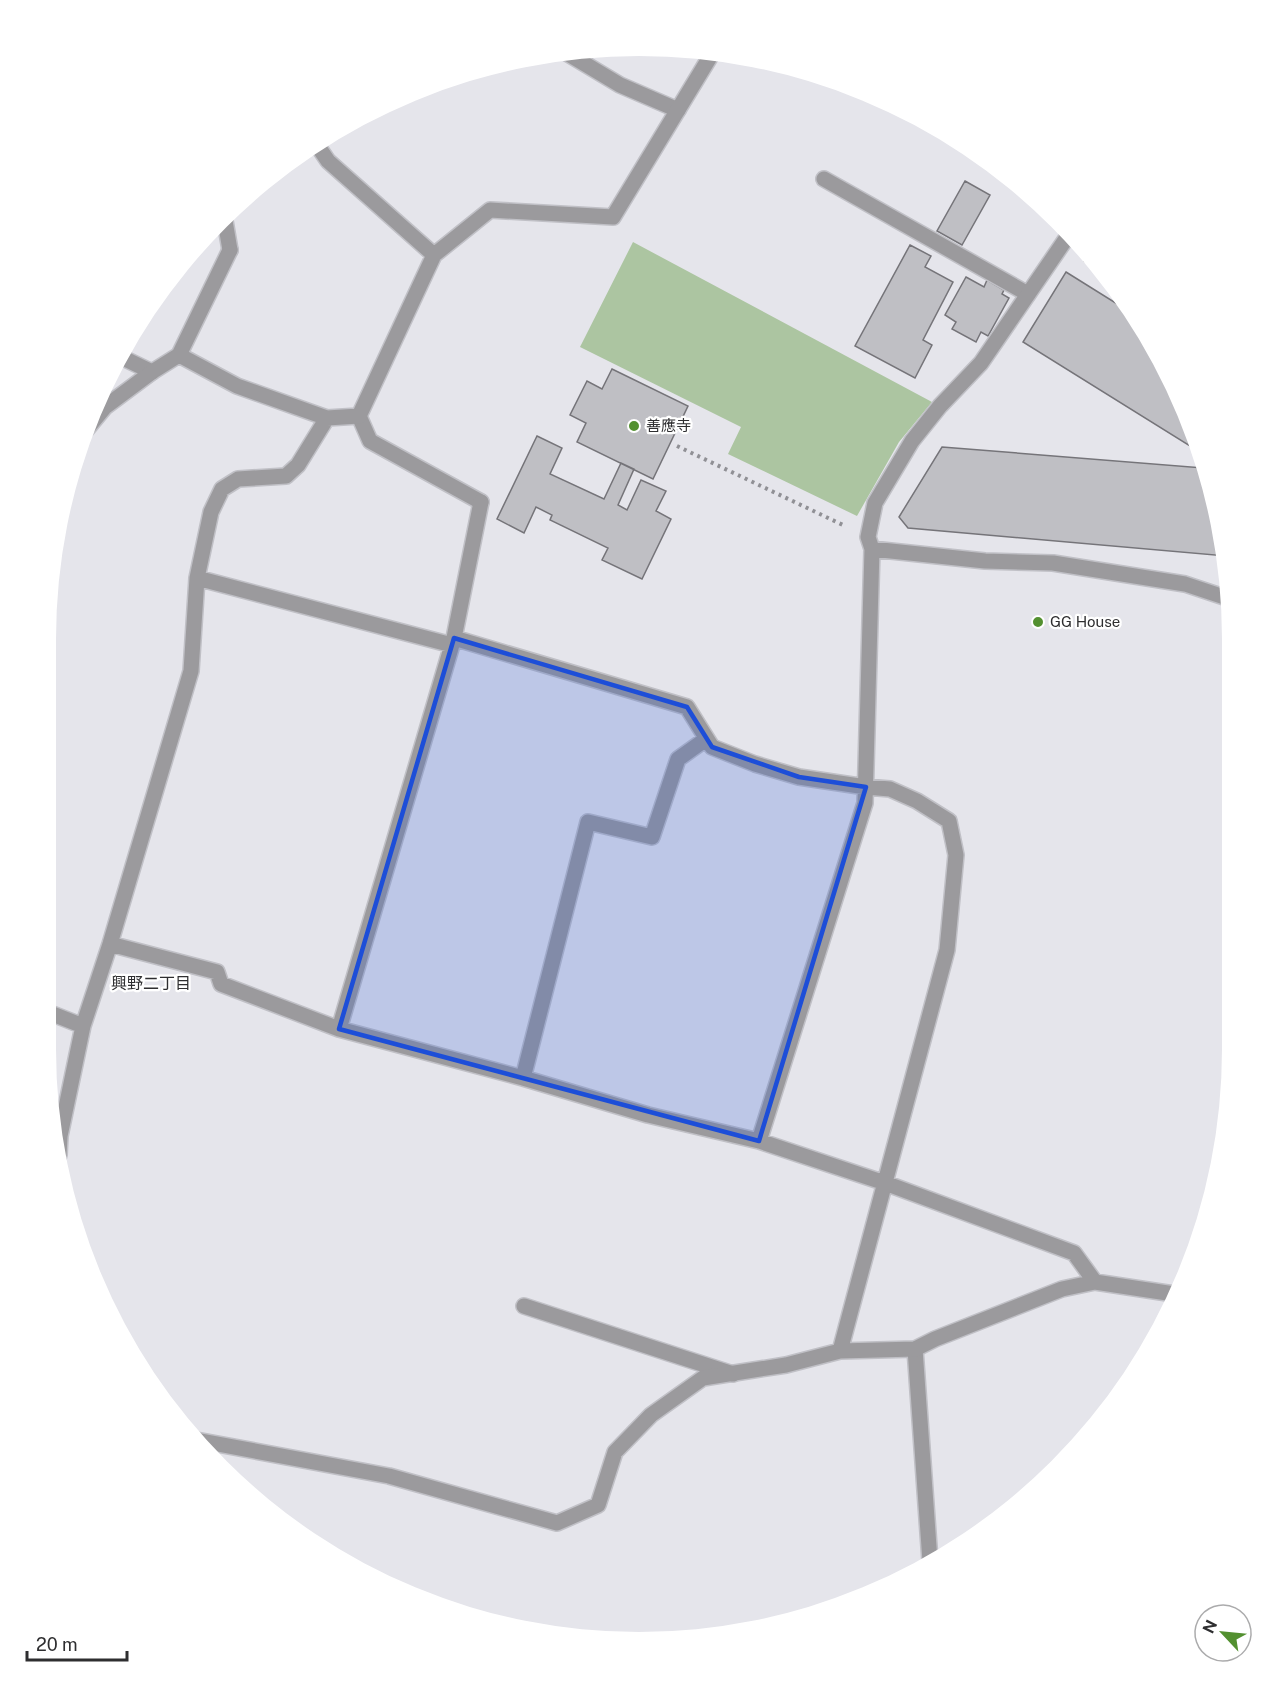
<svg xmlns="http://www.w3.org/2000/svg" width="1277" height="1687" viewBox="0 0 1277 1687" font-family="'Public Sans','Noto Sans JP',sans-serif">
  <rect width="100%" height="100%" fill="#e5e5eb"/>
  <path fill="#acc5a1" d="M633,242L932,402L899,442L857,516L728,454L741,427L580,347Z"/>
  <path fill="#bfbfc4" stroke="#757479" stroke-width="1.5" d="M965,181L990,195L962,245L937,231Z
    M910,245L931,256L925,267L953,282L923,340L932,345L915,378L855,346Z
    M1088,256L1104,275L1084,261Z
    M1066,272L1135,315L1200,447L1198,451L1023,342Z
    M966,277L984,287L987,280L1004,290L1002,294L1009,298L988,336L981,332L976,342L952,329L956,322L945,315Z
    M612,369L688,406L653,479L577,442L586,423L570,415L587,381L602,389Z
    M537,436L562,448L550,474L604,499L621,463L634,469L618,505L627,510L641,480L666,491L656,511L671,519L642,579L602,560L608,548L550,520L552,515L536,507L524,533L497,519Z
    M942,447L1203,468L1204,465L1226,556L908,528L899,517Z"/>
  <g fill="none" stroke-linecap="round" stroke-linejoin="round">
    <g stroke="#c0c0c6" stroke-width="18">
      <path id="service" d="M565,52L620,85L678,110
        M824,179L1028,294
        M224,215L230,250
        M119,356L152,372
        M359,416L370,441L481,502
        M524,1306L733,1374
        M915,1349L930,1561"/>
    </g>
    <g stroke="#c0c0c6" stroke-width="18">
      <path id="minor" d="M315,142L328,161L434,255
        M179,355L237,386L327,418L359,416L434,255L490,210L613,217L713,52
        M86,430L105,407L152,372L179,355L230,250
        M872,549L985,561L1053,563L1185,584L1227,598
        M197,578L452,645
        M454,638L687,707L712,747L755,764L799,777L866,787L890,789L917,801L949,821L956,855L947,950L840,1351
        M110,944L217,972L221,984L339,1029L523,1078L648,1115L759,1141L885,1183L1074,1253L1095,1282
        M45,1011L83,1026
        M339,1029L454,638L481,502
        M523,1078L588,822L652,837L678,759L706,739
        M759,1141L865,803L872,549L868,537L875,503L912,441L940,406L981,363L1070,233
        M59,1155L60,1136L83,1026L110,944L191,671L197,578L211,512L222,489L238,479L286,476L298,465L327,418
        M196,1440L389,1476L557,1523L598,1505L615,1452L651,1415L703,1378L786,1365L840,1351L915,1349L935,1339L1062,1289L1095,1282L1174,1294"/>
    </g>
    <path stroke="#909095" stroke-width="4" stroke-dasharray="3 4.5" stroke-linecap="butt" d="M677,446L845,526"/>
    <use href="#service" stroke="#9b9a9d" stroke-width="15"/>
    <use href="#minor" stroke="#9b9a9d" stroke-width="15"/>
  </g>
  <path fill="#1d4ed8" fill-opacity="0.2" stroke="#1d4ed8" stroke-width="4.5" stroke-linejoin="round" d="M454,638L687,707L712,747L799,777L866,787L759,1141L339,1029Z"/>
  <g fill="#539030" stroke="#fff" stroke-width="2">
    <circle cx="634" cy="426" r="6"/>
    <circle cx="1038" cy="622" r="6"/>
  </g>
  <g text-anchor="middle" stroke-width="4.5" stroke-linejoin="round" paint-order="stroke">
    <g font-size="15" fill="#2e2e30" stroke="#fff" text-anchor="start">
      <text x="646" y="431">善應寺</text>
      <text x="1050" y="627">GG House</text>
    </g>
    <g font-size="16" fill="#2e2e30" stroke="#fff">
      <text x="151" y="989">興野二丁目</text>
    </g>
  </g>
  <path d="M0 0H1277V1687H0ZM639 56H639A583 583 0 0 1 1222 639V1049A583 583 0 0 1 639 1632H639A583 583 0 0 1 56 1049V639A583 583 0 0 1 639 56Z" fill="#fff" fill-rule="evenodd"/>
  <g transform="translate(1223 1633) rotate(296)"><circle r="28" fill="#ffffff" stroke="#ababac" stroke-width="1.5"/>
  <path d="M0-4.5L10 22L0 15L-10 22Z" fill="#539030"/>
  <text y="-9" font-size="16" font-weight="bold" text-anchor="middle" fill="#2e2e30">N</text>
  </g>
  <path d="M27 1651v9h100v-9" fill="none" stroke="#2e2e30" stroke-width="3"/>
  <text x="36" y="1651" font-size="18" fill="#2e2e30" stroke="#ffffff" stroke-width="4.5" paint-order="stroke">20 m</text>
</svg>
